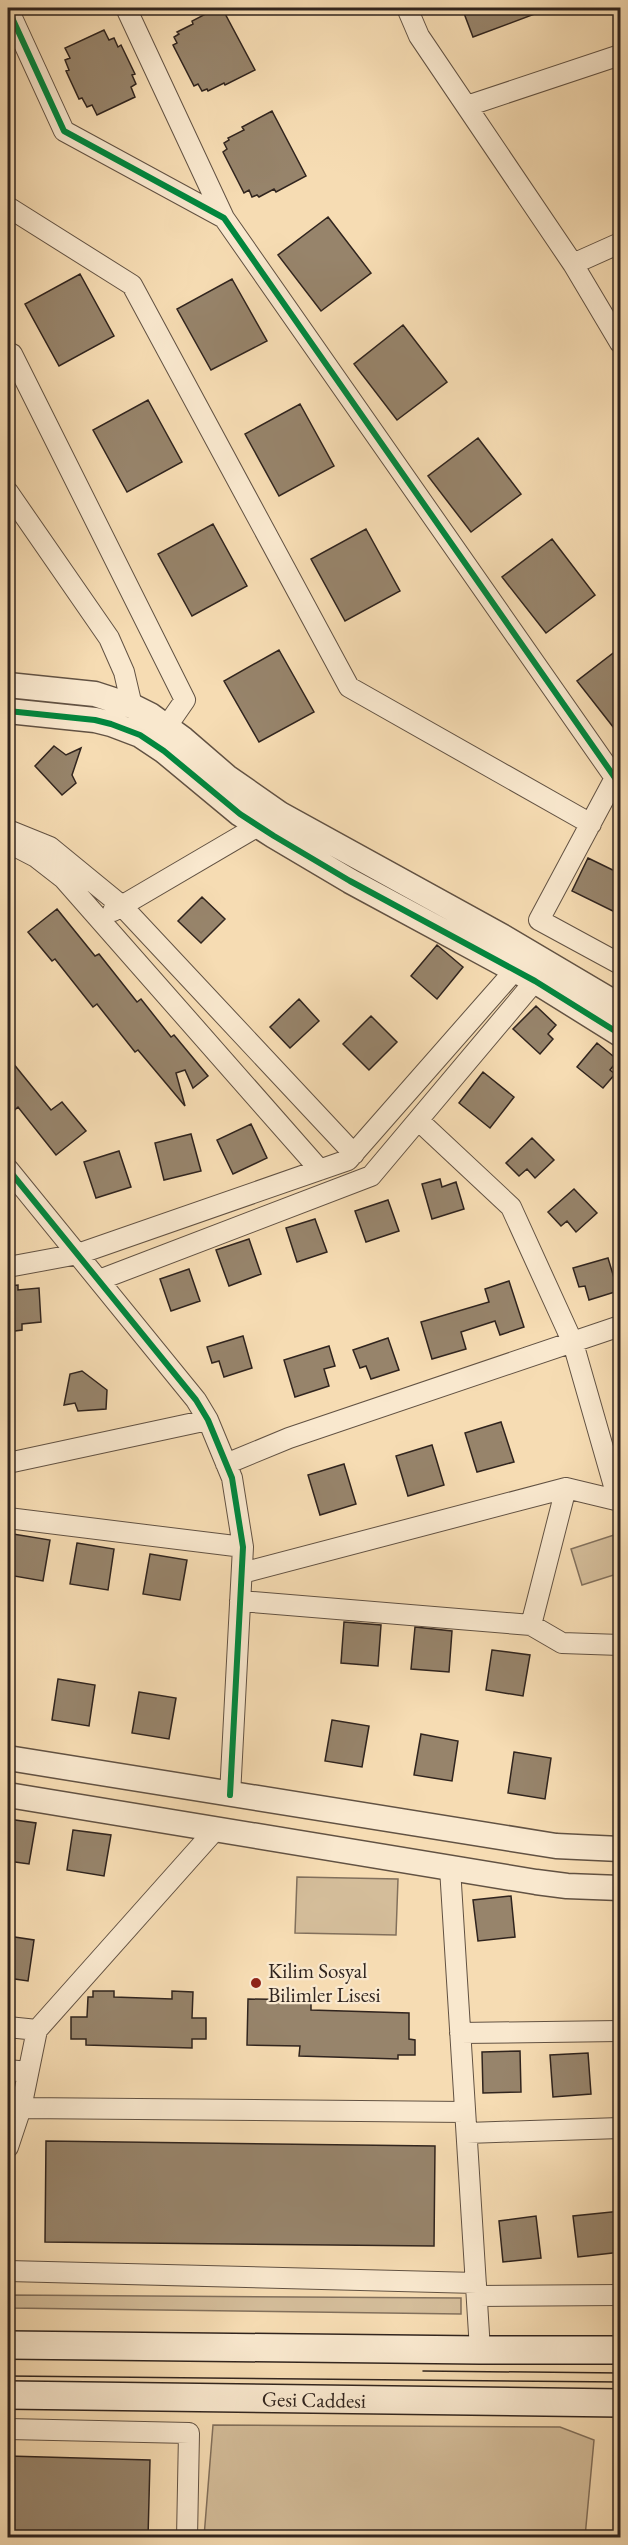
<svg xmlns="http://www.w3.org/2000/svg" width="628" height="2545" viewBox="0 0 628 2545" font-family="'EB Garamond',serif">
  <rect width="100%" height="100%" fill="#f6dcb3"/>
  <filter id="stains"><feTurbulence type="fractalNoise" baseFrequency=".00333" numOctaves="4"/><feColorMatrix values="0 0 0 0 .2 0 0 0 0 .09 0 0 0 0 .02 0 0 0 .5 -.17"/></filter>
  <radialGradient id="worn" r=".72"><stop offset=".6" stop-color="#630" stop-opacity="0"/><stop offset="1" stop-color="#630" stop-opacity=".3"/></radialGradient>
  <path fill="#d4bd9a" stroke="#82705c" stroke-width="1.5" d="M620,1533V1573L582,1585L571,1549Z
    M297,1877L398,1879L396,1935L295,1933Z
    M8,2295L461,2298V2314L8,2308Z
    M213,2425L560,2427L594,2440L585,2537H204Z"/>
  <path fill="#97846b" stroke="#30241e" stroke-width="1.5" d="M217,8H222L255,70L225,85L224,83L208,91L207,89L202,91L198,84L194,86L173,45L177,43L174,37L179,34L177,32L193,24L192,21Z
    M462,8H548V9L473,37Z
    M104,30L109,40L114,38L118,47L121,45L135,74L132,75L136,84L131,87L135,97L97,115L92,105L87,107L82,98L79,99L66,71L69,70L65,60L70,58L65,48Z
    M272,111L306,176L276,192L274,189L259,197L257,195L252,197L249,190L244,193L223,152L227,149L224,143L229,140L228,138L244,130L242,127Z
    M328,217L371,273L321,311L278,255Z
    M80,274L114,336L59,366L25,304Z
    M232,279L267,341L211,370L177,309Z
    M403,325L447,382L397,420L354,364Z
    M148,400L182,462L127,492L93,430Z
    M300,404L334,466L279,496L245,434Z
    M478,438L521,494L471,532L428,476Z
    M213,524L247,586L192,616L158,554Z
    M366,529L400,591L345,621L311,559Z
    M552,539L595,595L546,633L502,577Z
    M621,647V737L577,681Z
    M279,650L314,712L259,742L224,681Z
    M54,746L66,755L81,748L72,775L76,783L62,795L35,766Z
    M588,858L621,874V915L572,891Z
    M202,897L225,919L201,943L178,921Z
    M57,909L95,956L99,954L137,1002L141,999L171,1037L174,1035L208,1076L193,1088L185,1070L176,1073L185,1106L138,1050L135,1052L97,1004L93,1007L55,959L52,961L28,932Z
    M437,945L463,967L437,999L411,976Z
    M299,999L319,1021L290,1048L270,1027Z
    M536,1006L556,1025L548,1034L553,1039L540,1054L513,1029Z
    M371,1016L397,1042L369,1070L343,1044Z
    M597,1043L618,1060L610,1070L615,1074L603,1088L577,1067Z
    M8,1057L51,1110L62,1102L86,1131L56,1155L18,1107L8,1116Z
    M483,1072L514,1097L490,1128L459,1103Z
    M251,1124L267,1158L233,1174L217,1140Z
    M191,1134L201,1171L164,1180L155,1143Z
    M532,1138L554,1160L535,1178L527,1169L519,1176L506,1163Z
    M119,1151L131,1187L96,1198L84,1162Z
    M440,1179L442,1187L456,1182L464,1209L432,1219L422,1184Z
    M574,1189L597,1213L576,1232L567,1221L561,1226L548,1212Z
    M388,1200L399,1231L366,1242L355,1211Z
    M315,1219L327,1252L297,1262L286,1228Z
    M249,1239L261,1274L229,1286L216,1250Z
    M608,1258L618,1291L589,1300L585,1286L579,1287L573,1268Z
    M189,1269L200,1301L171,1311L160,1279Z
    M509,1281L524,1327L500,1335L495,1321L461,1332L466,1349L432,1359L421,1322L489,1302L485,1289Z
    M18,1285V1290L39,1288L41,1322L22,1324V1330L8,1332V1286Z
    M243,1336L252,1368L224,1377L219,1361L212,1363L207,1347Z
    M388,1338L399,1370L371,1379L366,1366L360,1368L353,1350Z
    M329,1346L335,1366L324,1369L329,1386L295,1397L284,1360Z
    M82,1371L107,1390L106,1409L78,1411L75,1403L64,1405L70,1374Z
    M501,1422L514,1462L477,1472L465,1433Z
    M432,1445L444,1485L408,1496L396,1456Z
    M344,1464L356,1504L320,1515L308,1475Z
    M13,1534L50,1540L43,1581L8,1575Z
    M77,1543L114,1549L108,1590L70,1584Z
    M150,1554L187,1560L180,1600L143,1594Z
    M344,1622L381,1625L378,1666L341,1663Z
    M415,1627L452,1631L449,1672L411,1669Z
    M492,1650L530,1655L523,1696L486,1690Z
    M58,1679L95,1685L89,1726L52,1720Z
    M139,1692L176,1698L169,1739L132,1733Z
    M332,1720L369,1726L362,1767L325,1761Z
    M421,1734L458,1741L452,1781L414,1775Z
    M514,1752L551,1758L545,1799L508,1793Z
    M8,1819L36,1823L29,1864L8,1861Z
    M73,1830L111,1835L104,1876L67,1870Z
    M511,1896L515,1937L478,1941L473,1900Z
    M8,1936L34,1940L28,1981L8,1978Z
    M93,1991H114V1997L172,1999V1991L193,1992L192,2018H206V2039H192V2048L86,2045V2039H71V2017H87L88,1997H93Z
    M248,1999L311,2000V2010L409,2013V2039L415,2040V2055H398V2059L299,2056L300,2046L247,2045Z
    M520,2051L521,2092L483,2093L482,2052Z
    M588,2053L591,2094L553,2097L550,2055Z
    M46,2141L435,2146L434,2246L45,2242Z
    M621,2211V2252L578,2257L573,2216Z
    M536,2216L541,2258L503,2262L499,2221Z
    M8,2456L150,2460L148,2538H8Z"/>
  <g fill="none" stroke-linecap="round" stroke-linejoin="round">
    <g stroke="#625243" stroke-width="22">
      <path id="minor" d="M126,8L224,218
        M407,8L419,36L573,264L620,343
        M8,9L64,131L224,218L620,785
        M467,106L620,55
        M8,207L132,285L349,687L591,824
        M573,264L620,243
        M12,354L185,700L167,726
        M8,492L109,638L124,672L132,706
        M615,778L539,920L620,964
        M8,830L50,847L122,906L354,1154
        M9,843L36,857L63,878L320,1170
        M113,911L258,826
        M418,1120L511,1207L573,1343L618,1500
        M8,1169L196,1400L208,1420L232,1478L243,1547L230,1795
        M8,1267L78,1254L348,1160L515,970
        M99,1280L371,1176L535,981
        M8,1463L208,1420
        M226,1464L289,1438L620,1326
        M566,1488L531,1625L562,1643L620,1645
        M8,1518L243,1547
        M242,1573L566,1488L620,1501
        M240,1601L531,1625
        M450,1868L480,2350
        M8,2027L37,2030
        M460,2033L620,2031
        M8,2070L28,2072
        M21,2108L465,2112
        M467,2133L620,2128
        M8,2147L21,2108L37,2030L216,1829
        M8,2271L476,2283
        M477,2296L620,2295
        M8,2429L189,2433L187,2538"/>
    </g>
    <g stroke="#625243" stroke-width="27">
      <path id="tertiary" d="M8,685L95,694L132,706L150,715L183,739L227,777L280,814L505,938L620,1006
        M8,711L95,720L111,724L140,735L164,751L240,814L274,836L350,881L535,981L620,1034
        M8,1758L556,1846L620,1849
        M8,1795L536,1882L567,1886L620,1888"/>
    </g>
    <g stroke="#30241e" stroke-width="30">
      <path id="secondary" d="M8,2345L480,2350H620
        M8,2395L620,2403"/>
    </g>
    <use href="#minor" stroke="#f9e8ce" stroke-width="20"/>
    <use href="#tertiary" stroke="#f9e8ce" stroke-width="24"/>
    <use href="#secondary" stroke="#f9e8ce" stroke-width="27"/>
    <path stroke="#30241e" stroke-width="1.5" d="M423,2371L620,2373
      M8,2376L620,2382"/>
    <g stroke="#f9e8ce" stroke-width="10">
      <path id="cycleway" d="M8,9L64,131L224,218L620,785
        M8,711L95,720L111,724L140,735L164,751L240,814L274,836L350,881L535,981L620,1034
        M8,1169L196,1400L208,1420L232,1478L243,1547L230,1795"/>
    </g>
    <use href="#cycleway" stroke="#00873e" stroke-width="6"/>
  </g>
  <circle fill="#8f2418" stroke="#f9e8ce" stroke-width="2" cx="256" cy="1983" r="6"/>
  <g text-anchor="middle" stroke-width="4.5" stroke-linejoin="round" paint-order="stroke">
    <g font-size="21" fill="#30241e" stroke="#f9e8ce" text-anchor="start">
      <text x="268" y="1978">Kilim Sosyal<tspan x="268" dy="24">Bilimler Lisesi</tspan></text>
    </g>
    <g font-size="21" fill="#30241e" stroke="#f9e8ce">
      <text transform="translate(314 2400) rotate(1)" y="7">Gesi Caddesi</text>
    </g>
  </g>
  <rect width="628" height="2545" fill="none" stroke="#f6dcb3" stroke-width="30"/>
  <rect x="9" y="9" width="610" height="2527" fill="none" stroke="#30241e" stroke-width="3"/>
  <rect x="15" y="15" width="598" height="2515" fill="none" stroke="#30241e" stroke-width="1.5"/>
  <rect width="100%" height="100%" filter="url(#stains)"/>
  <rect width="100%" height="100%" fill="url(#worn)"/>
</svg>
